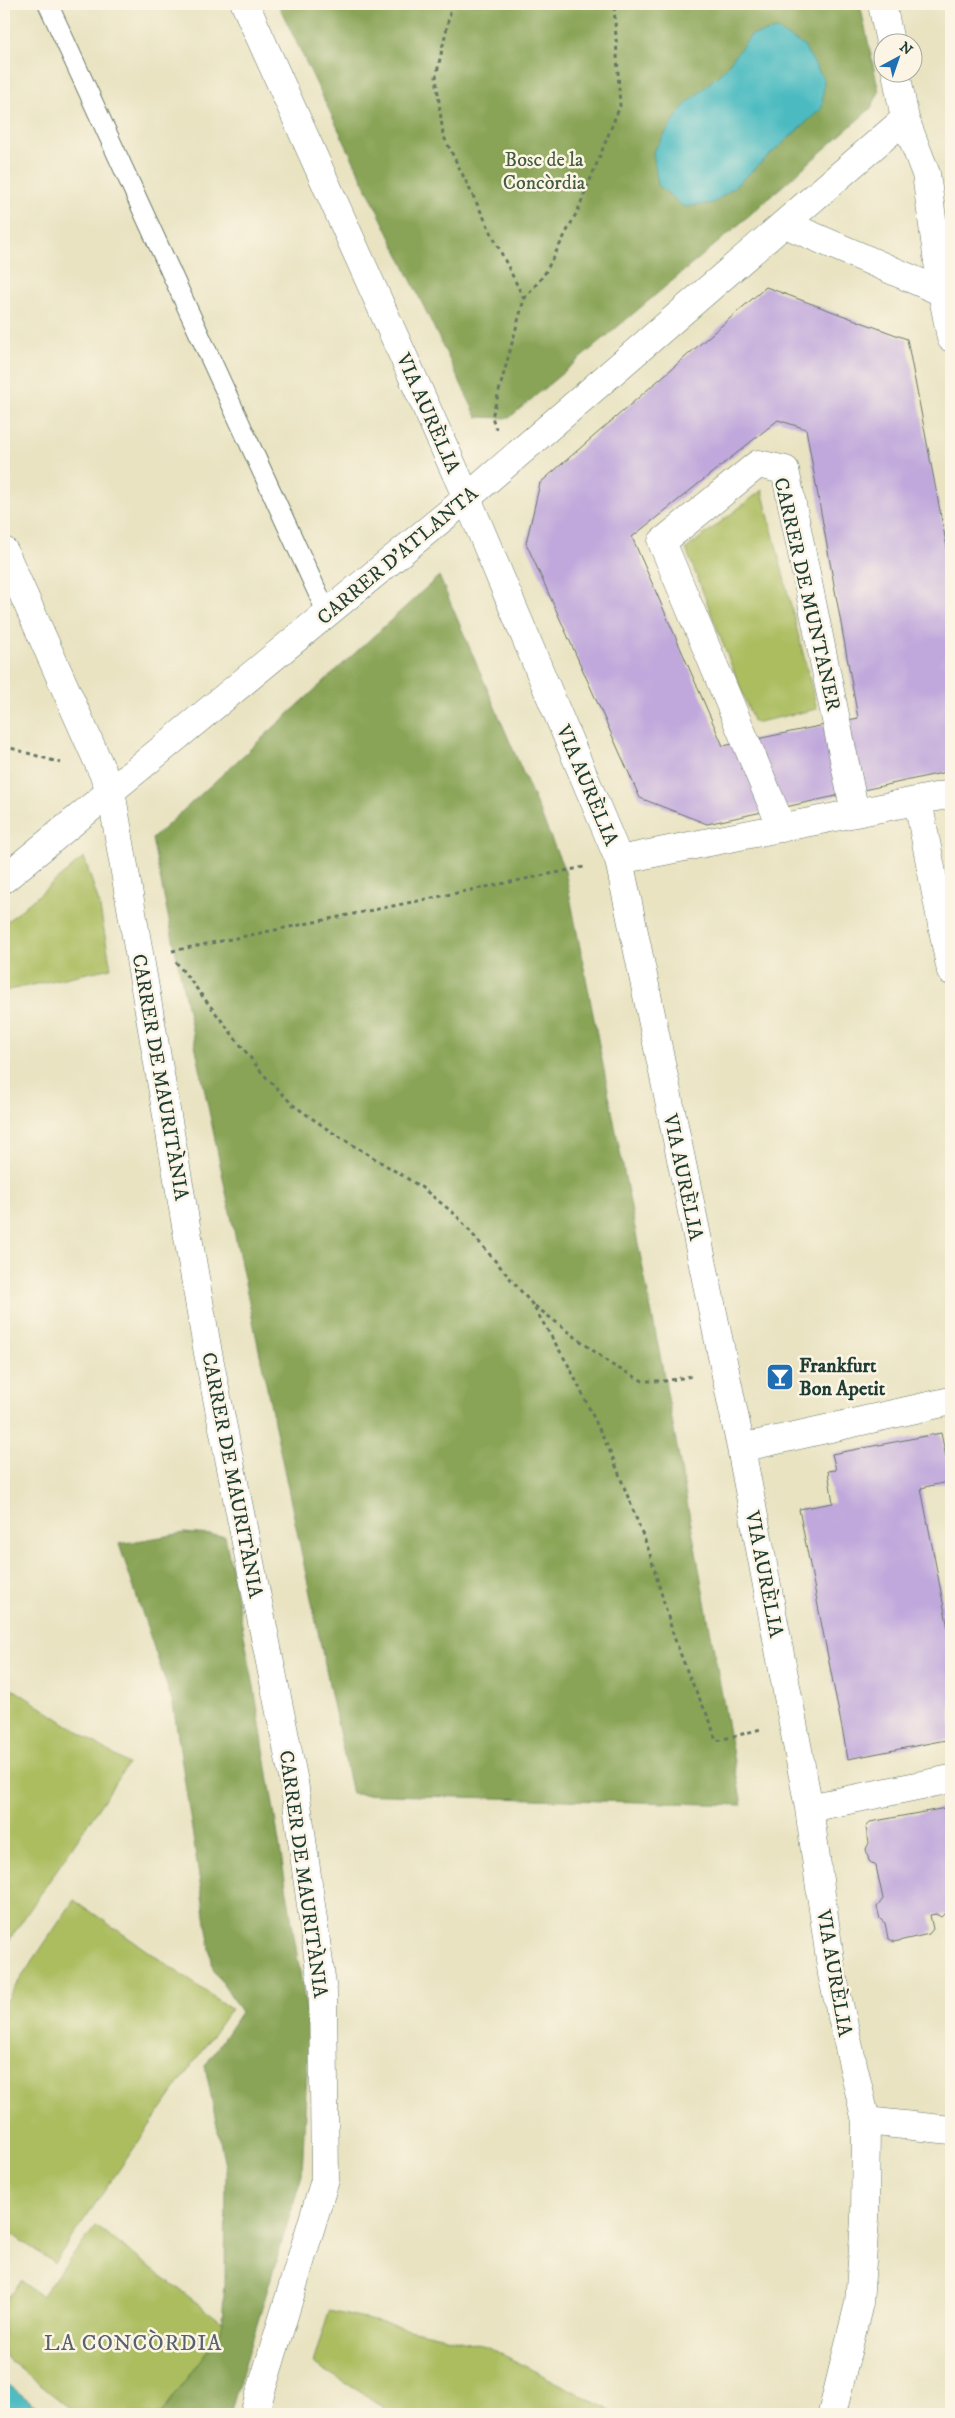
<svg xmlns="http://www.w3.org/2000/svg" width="955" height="2418" viewBox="0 0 955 2418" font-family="'IM FELL DW Pica',serif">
  <rect width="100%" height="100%" fill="#fcf5e5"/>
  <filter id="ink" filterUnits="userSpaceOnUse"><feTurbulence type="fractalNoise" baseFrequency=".02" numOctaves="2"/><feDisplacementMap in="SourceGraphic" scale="10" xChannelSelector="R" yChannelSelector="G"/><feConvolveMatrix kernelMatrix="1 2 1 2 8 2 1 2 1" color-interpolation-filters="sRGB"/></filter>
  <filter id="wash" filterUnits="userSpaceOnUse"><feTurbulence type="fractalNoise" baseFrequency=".0096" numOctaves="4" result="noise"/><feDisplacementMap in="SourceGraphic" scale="20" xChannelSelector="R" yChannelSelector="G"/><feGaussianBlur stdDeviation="1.12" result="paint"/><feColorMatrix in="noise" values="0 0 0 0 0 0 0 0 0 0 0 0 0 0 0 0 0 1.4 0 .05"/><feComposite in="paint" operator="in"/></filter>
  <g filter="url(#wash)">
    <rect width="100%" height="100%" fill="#e9e3c2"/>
    <path fill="#acbd60" stroke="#667d4a" d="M762,490L817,709L754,723L686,549Z
      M84,857L99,903L111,968L4,991V924Z
      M4,1683L128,1764L4,1948Z
      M74,1900L231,2009L54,2263L4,2229V2003Z
      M96,2226L226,2325L161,2414H77L4,2356V2303L21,2281L41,2296Z
      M329,2311L486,2346L618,2414H382L383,2406L313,2363Z"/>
    <path fill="#89a456" stroke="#547045" d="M278,4H860L879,92L871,108L728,234L509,418L477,417Z
      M439,576L565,871L665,1381L742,1805L352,1794L152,839Z
      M184,1533L225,1536L254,1687L309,2028L302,2175L230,2414H161L221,2331L225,2284L226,2171L205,2066L241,2012L213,1969L173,1704L119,1544Z"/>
    <path fill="#4cbbc1" stroke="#367c7a" d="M777,30L804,46L824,80L822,108L733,188L713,203L684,207L658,185L653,152L683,107L724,70L751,35Z
      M4,2381L46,2414H4Z"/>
    <g id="blocks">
      <path fill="#c0a8dc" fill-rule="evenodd" d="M766,287L907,339L951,568V771L707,824L640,798L526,543L540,483ZM778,420L806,429L858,718L723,746L632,537Z
        M941,1433L951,1481L921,1488L951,1644V1739L848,1759L799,1509L833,1503L828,1471L836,1470L832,1454Z
        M951,1807V1910L947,1916L944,1914L941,1917L936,1914L930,1915L933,1929L929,1934L894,1942L888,1938L885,1923L880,1919L877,1907L883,1899L876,1866L869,1861L866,1849L869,1843L866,1828L870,1822Z"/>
    </g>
  </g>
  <g filter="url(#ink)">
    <use href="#blocks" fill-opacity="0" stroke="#676" stroke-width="1"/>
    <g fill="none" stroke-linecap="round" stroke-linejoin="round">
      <g stroke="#676" stroke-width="21">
        <path id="service" d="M48,4L327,613"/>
      </g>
      <g stroke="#676" stroke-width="29">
        <path id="minor" d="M245,4L467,498L619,860L741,1448L809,1808L832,1974L866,2121L865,2220L859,2303L832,2414
          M882,4L890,42
          M896,72L905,119L926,174L942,292L951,338
          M785,224L942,292
          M4,551L111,791L208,1353L294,1782L323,1992L325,2180L254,2414
          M918,801L951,971
          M782,828L662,542L758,464L785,470L855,813
          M619,860L951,794
          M4,879L467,498L905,119
          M741,1448L951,1401
          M809,1808L951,1779
          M866,2121L951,2130"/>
      </g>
      <path stroke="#676" stroke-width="3" stroke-dasharray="4 4" stroke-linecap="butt" d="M452,4L436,77L443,135L524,299L492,417L496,429
        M524,299L544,275L578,210L620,106L614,4
        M4,746L61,763
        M172,951L584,867
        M176,962L263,1074L293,1105L330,1131L421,1187L456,1215L532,1304L570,1368L612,1456L649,1551L674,1637L689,1676L710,1721L716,1741L761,1729
        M535,1306L612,1365L643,1381H665L692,1376"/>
      <use href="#service" stroke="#fff" stroke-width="19"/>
      <use href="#minor" stroke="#fff" stroke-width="28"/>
    </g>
  </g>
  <defs>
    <g id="bar-square" transform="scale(1.4375)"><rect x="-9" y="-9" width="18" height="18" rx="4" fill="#1f6fb2" stroke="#fcf5e5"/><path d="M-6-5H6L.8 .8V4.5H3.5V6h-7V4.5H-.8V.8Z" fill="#fff"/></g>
  </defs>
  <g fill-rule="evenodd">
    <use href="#bar-square" x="780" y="1377"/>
  </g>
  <g text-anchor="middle" stroke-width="5" stroke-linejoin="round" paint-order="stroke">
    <g font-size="20" fill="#425d3f" stroke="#fcf5e5">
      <text x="544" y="166">Bosc de la<tspan x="544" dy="23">Concòrdia</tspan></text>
    </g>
    <g font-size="20" fill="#1f3d34" stroke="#fcf5e5">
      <text transform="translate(429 413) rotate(66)" y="7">VIA AURÈLIA</text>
      <text transform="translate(397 555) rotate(-40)" y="7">CARRER D'ATLANTA</text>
      <text transform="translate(808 594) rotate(77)" y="7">CARRER DE MUNTANER</text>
      <text transform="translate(588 785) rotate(67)" y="7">VIA AURÈLIA</text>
      <text transform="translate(161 1077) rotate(80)" y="7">CARRER DE MAURITÀNIA</text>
      <text transform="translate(684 1177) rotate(78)" y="7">VIA AURÈLIA</text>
      <text transform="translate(233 1475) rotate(79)" y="7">CARRER DE MAURITÀNIA</text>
      <text transform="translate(765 1574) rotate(79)" y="7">VIA AURÈLIA</text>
      <text transform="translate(304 1874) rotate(82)" y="7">CARRER DE MAURITÀNIA</text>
      <text transform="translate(835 1973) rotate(80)" y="7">VIA AURÈLIA</text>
    </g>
    <g font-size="20" font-weight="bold" fill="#1f3d34" stroke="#fcf5e5" text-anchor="start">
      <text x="799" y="1372">Frankfurt<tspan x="799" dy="23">Bon Apetit</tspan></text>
    </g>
    <g font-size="22" letter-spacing="1" fill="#57626f" stroke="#fcf5e5">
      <text x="133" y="2350">LA CONCÒRDIA</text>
    </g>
  </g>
  <rect width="955" height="2418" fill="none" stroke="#fcf5e5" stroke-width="20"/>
  <g transform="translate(898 58) rotate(40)"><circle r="24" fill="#fcf5e5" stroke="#a4ab9e"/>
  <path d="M0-4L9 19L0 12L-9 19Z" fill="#1f6fb2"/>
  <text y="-8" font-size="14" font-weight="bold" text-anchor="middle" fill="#1f3d34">N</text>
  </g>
</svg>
